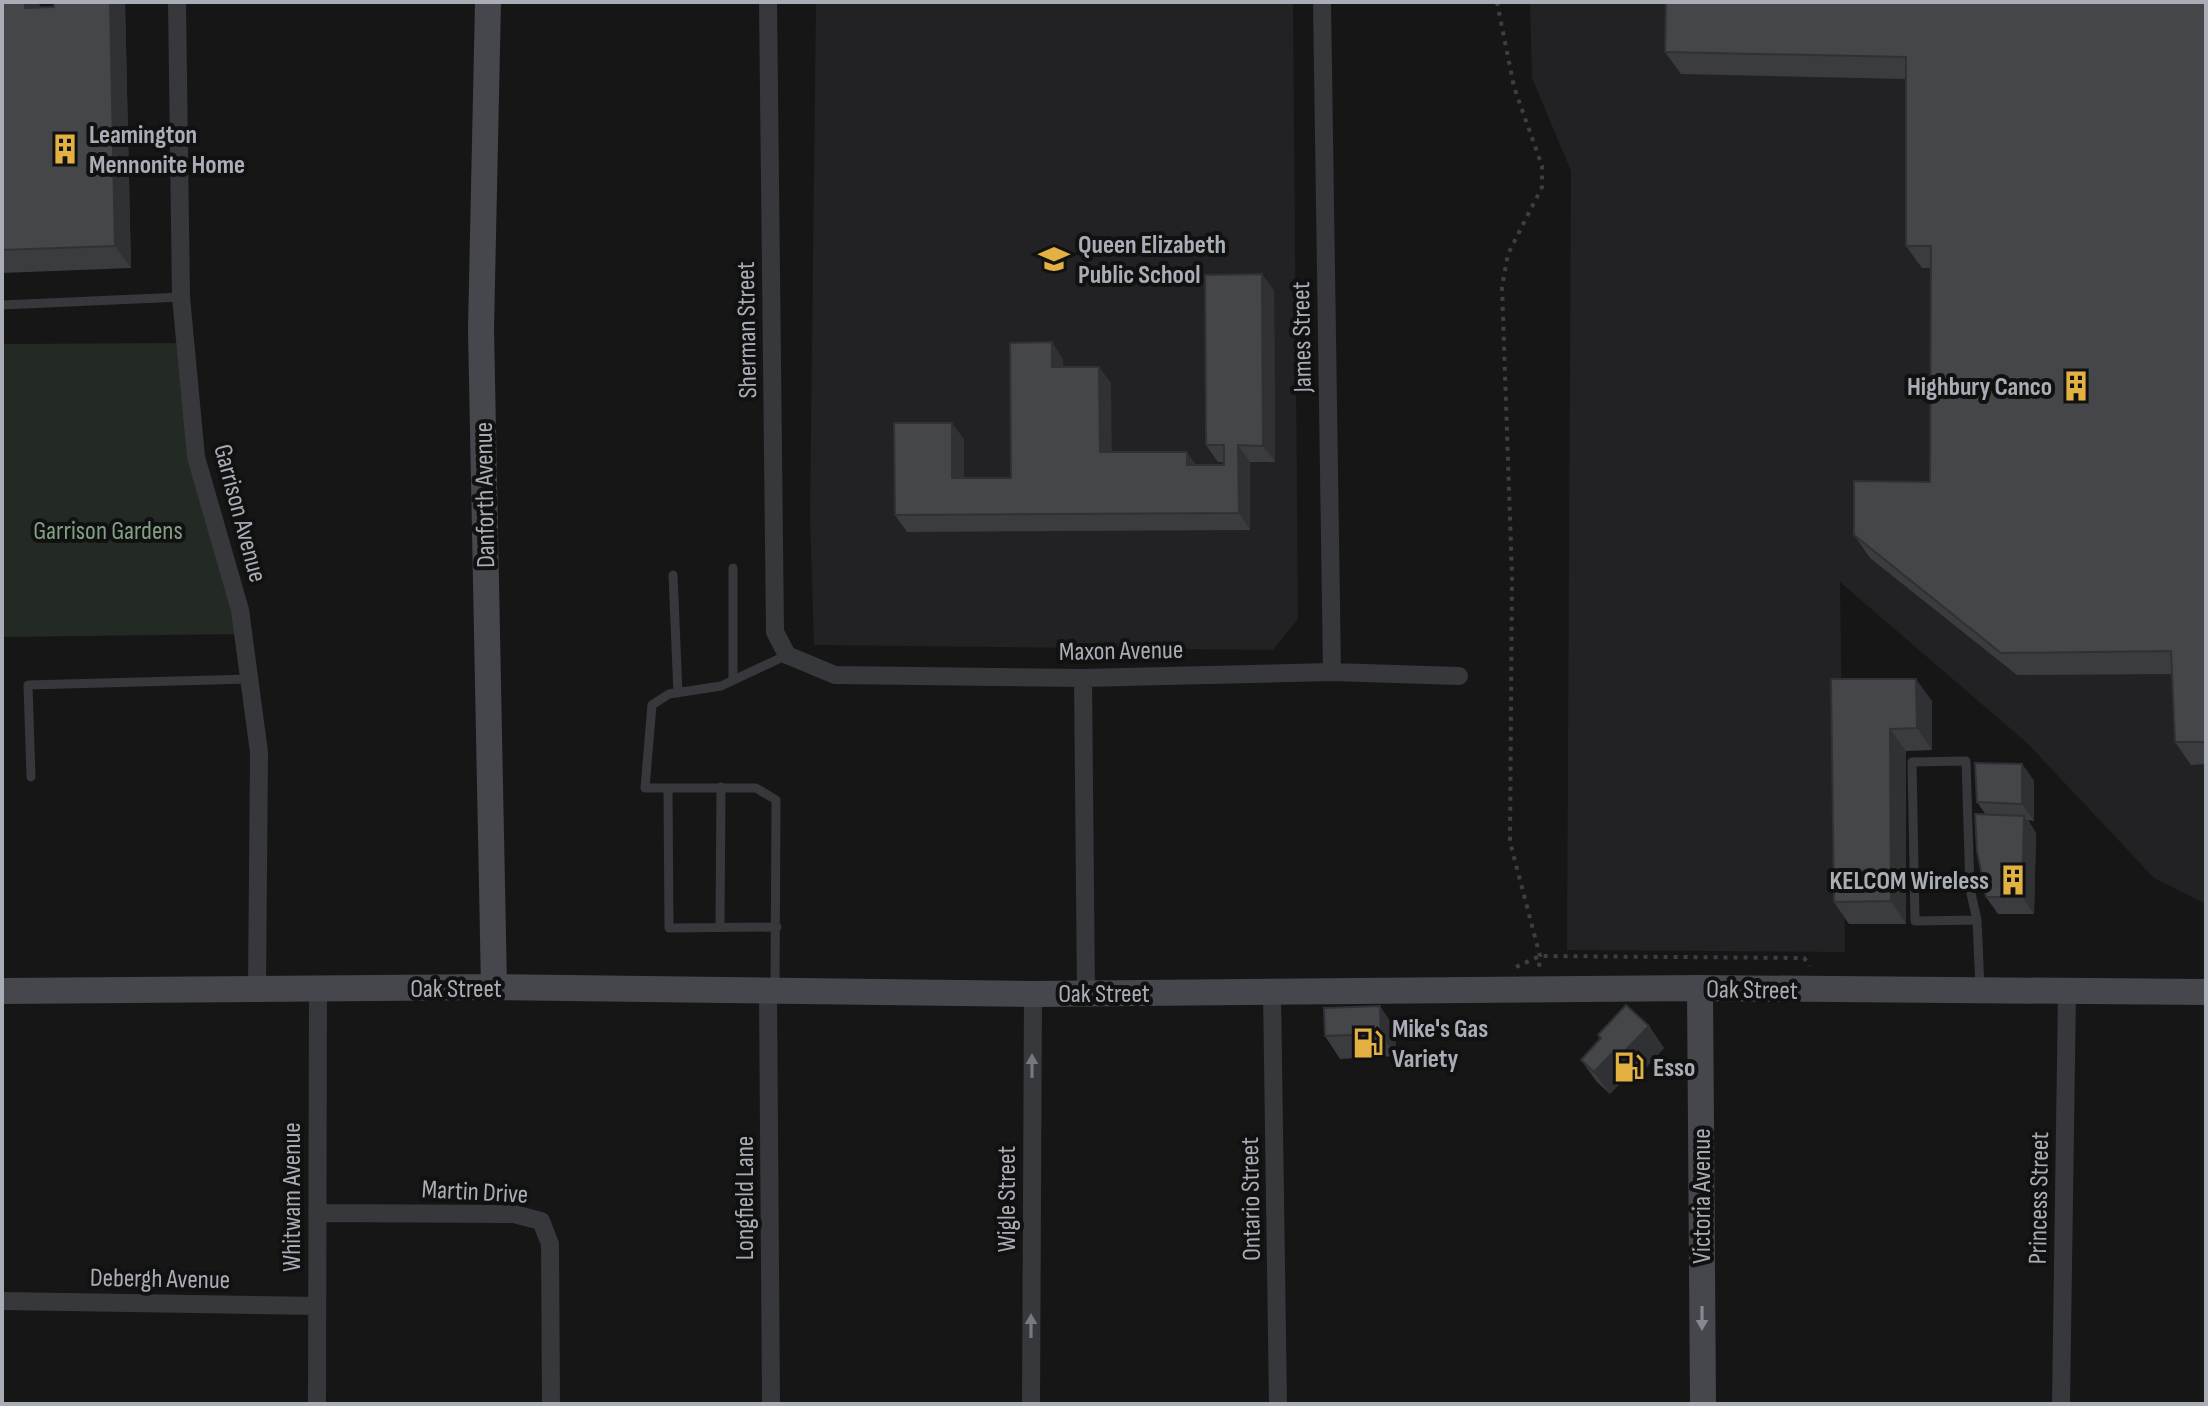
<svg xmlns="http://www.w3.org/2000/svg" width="2208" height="1406" viewBox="0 0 2208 1406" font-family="'Sofia Sans Condensed',sans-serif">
  <rect width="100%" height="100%" fill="#161617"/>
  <path fill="#222224" d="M816,2H1293L1298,619L1273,650L814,645L810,516Z
    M1530,2H2206V904L2154,878L2027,743L1840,582L1845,952L1567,950L1571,171L1532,78Z"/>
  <path fill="#222a23" d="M186,343L196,457L244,634L2,637V344Z"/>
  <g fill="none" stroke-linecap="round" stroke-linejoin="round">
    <path stroke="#3d3f43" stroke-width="4" stroke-dasharray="4 6" stroke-linecap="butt" d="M1497,2L1514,87L1542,166V187L1508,254L1502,287L1512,576L1510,842L1540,956L1539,968
      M1516,967L1540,956L1804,958L1810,966"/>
    <path stroke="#37383c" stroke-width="9" d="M2,305L181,297
      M673,575L678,693
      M733,680V568
      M31,777L28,685L250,679
      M668,788L669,928L777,927
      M1977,920L1915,921L1912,762L1966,761L1970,889L1977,920L1980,988
      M720,925L721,787
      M775,988L776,800L756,788H645L652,705L669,694L721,686L787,655"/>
    <path stroke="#37383c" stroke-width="18" d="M177,2L181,297L196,457L240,610L259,752L257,989
      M768,2L775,632L787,655L835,675L1083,678L1332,672L1459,676
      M1322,2L1332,672
      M1083,678L1086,993
      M768,992L771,1404
      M1272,992L1278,1404
      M317,1213L514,1214L541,1221L550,1244L551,1404
      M2,1301L317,1306
      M317,1404L318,989
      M1031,1404L1033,994
      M2061,1404L2067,992"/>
    <path stroke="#45474c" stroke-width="26" d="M488,2L481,329L494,987
      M1700,988L1703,1404
      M2,991L494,987L1033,994L1700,988L2206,992"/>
  </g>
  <path fill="#3b3c40" d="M2,2H37L41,7H54V2H125L131,268L2,273Z
    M2206,2V764L2191,765L2175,742L2172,674L2017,675L1870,558L1854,535L1930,482L1931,268H1922L1906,246V79L1681,74L1665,52Z
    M1262,274L1274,291L1275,462H1250V530L907,532L895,515L964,439V478H1011L1063,359V367L1111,383V452L1196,465H1224V462H1218L1206,445Z
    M1831,679L1932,701V750L1906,751V924H1849L1834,902Z
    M2022,764L2034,781V821L2028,820L2036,833L2034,914H1998L1986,897V815L1977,802Z
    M1649,1026L1664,1048L1636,1078L1630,1073L1610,1094L1597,1082L1581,1060L1600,1039L1598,1035Z
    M1395,1028L1396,1056L1340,1059L1325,1036Z"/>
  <path fill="#303134" d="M25,2H37L41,7L25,8Z
    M110,2H125L131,268L115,246Z
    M1262,274L1274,291L1275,462L1263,446Z
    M1052,342L1063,359L1064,384L1052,367Z
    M1099,367L1111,383L1112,469L1100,452Z
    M952,423L964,439V495L952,478Z
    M1238,445L1250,462V530L1239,513Z
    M1187,452L1199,469L1187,465Z
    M1916,679L1932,701V750L1917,728Z
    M1890,729L1906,751V924L1891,901Z
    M2022,764L2034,781V821L2022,804Z
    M2024,816L2036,833L2034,914L2022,897Z
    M1380,1006L1395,1028L1396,1056L1381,1034Z
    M1649,1026L1664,1048L1636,1078L1620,1056Z
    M1614,1051L1630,1073L1610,1094L1594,1072Z"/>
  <path fill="#45464a" stroke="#303134" stroke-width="2" d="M2,2H25V8L54,7V2H110L115,246L2,250Z
    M1666,2H2206V742H2175L2171,651L2001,653L1854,535V481L1930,482L1931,246H1906V57L1665,52Z
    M1262,274L1263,446L1238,445L1239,513L895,515L894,423H952V478H1011L1010,343L1052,342V367H1099L1100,452H1187V465H1224V445H1206L1205,275Z
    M1831,679H1916L1917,728L1890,729L1891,901L1834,902Z
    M1975,763L2022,764V804L1977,802Z
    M1975,814L2024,816L2022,897H1986L1977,851Z
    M1626,1005L1649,1026L1620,1056L1614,1051L1594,1072L1581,1060L1601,1038L1598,1035Z
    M1380,1006L1381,1034L1325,1036L1324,1008Z"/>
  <defs><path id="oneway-solid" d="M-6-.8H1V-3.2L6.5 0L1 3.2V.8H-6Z" transform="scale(2)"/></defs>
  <g fill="#76787f">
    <use href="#oneway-solid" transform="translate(1032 1066) rotate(-90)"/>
    <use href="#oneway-solid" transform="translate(1031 1326) rotate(-90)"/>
  </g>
  <use fill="#868991" href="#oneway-solid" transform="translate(1702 1318) rotate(90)"/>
  <defs>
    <g id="building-bare" transform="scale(2.4)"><path d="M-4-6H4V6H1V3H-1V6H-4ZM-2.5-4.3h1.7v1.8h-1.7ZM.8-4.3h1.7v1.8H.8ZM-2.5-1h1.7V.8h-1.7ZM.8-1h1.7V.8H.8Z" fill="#e3b142" stroke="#111112" stroke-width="2.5" paint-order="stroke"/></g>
    <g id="school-bare" transform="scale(2.4)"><path d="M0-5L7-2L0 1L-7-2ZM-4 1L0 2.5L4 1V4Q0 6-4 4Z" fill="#e3b142" stroke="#111112" stroke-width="2.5" paint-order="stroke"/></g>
    <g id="fuel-bare" transform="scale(2.4)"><path d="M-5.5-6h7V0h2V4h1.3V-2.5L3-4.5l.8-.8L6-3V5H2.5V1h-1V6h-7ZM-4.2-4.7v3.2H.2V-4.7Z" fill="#e3b142" stroke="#111112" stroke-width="2.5" paint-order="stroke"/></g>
  </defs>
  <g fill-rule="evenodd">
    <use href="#building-bare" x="65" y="149"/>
    <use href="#school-bare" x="1054" y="259"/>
    <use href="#building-bare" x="2076" y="386"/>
    <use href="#building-bare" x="2013" y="880"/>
    <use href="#fuel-bare" x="1368" y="1043"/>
    <use href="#fuel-bare" x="1629" y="1067"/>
  </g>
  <g text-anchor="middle" stroke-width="8" stroke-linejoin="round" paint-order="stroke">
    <g font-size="26" font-weight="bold" fill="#a9adb6" stroke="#111112" text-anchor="start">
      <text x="89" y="143">Leamington<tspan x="89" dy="30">Mennonite Home</tspan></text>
      <text x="1078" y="253">Queen Elizabeth<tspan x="1078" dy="30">Public School</tspan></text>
      <text x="2052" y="395" text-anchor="end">Highbury Canco</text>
      <text x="1989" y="889" text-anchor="end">KELCOM Wireless</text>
      <text x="1392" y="1037">Mike's Gas<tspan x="1392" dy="30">Variety</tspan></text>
      <text x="1653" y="1076">Esso</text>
    </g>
    <g font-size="26" fill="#a9adb6" stroke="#111112">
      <text transform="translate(746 330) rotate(-91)" y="9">Sherman Street</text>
      <text transform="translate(1301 337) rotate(-91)" y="9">James Street</text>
      <text transform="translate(484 495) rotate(-91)" y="9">Danforth Avenue</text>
      <text transform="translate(241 513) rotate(75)" y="9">Garrison Avenue</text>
      <text transform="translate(1121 650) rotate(-1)" y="9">Maxon Avenue</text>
      <text x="456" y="997">Oak Street</text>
      <text transform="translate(1752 989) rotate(1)" y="9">Oak Street</text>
      <text x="1104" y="1002">Oak Street</text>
      <text transform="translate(475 1191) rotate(3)" y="9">Martin Drive</text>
      <text transform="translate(1701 1196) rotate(-90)" y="9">Victoria Avenue</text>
      <text transform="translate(291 1197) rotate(-90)" y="9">Whitwam Avenue</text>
      <text transform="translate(744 1198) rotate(-90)" y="9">Longfield Lane</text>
      <text transform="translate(2038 1198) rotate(-89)" y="9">Princess Street</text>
      <text transform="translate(1006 1199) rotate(-90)" y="9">Wigle Street</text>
      <text transform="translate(1250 1199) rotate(-91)" y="9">Ontario Street</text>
      <text transform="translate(160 1278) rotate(1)" y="9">Debergh Avenue</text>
    </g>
    <g font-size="26" fill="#81a084" stroke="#111112">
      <text x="108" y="539">Garrison Gardens</text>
    </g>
  </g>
  <rect width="2208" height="1406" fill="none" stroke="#a9adb6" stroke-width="8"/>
</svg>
